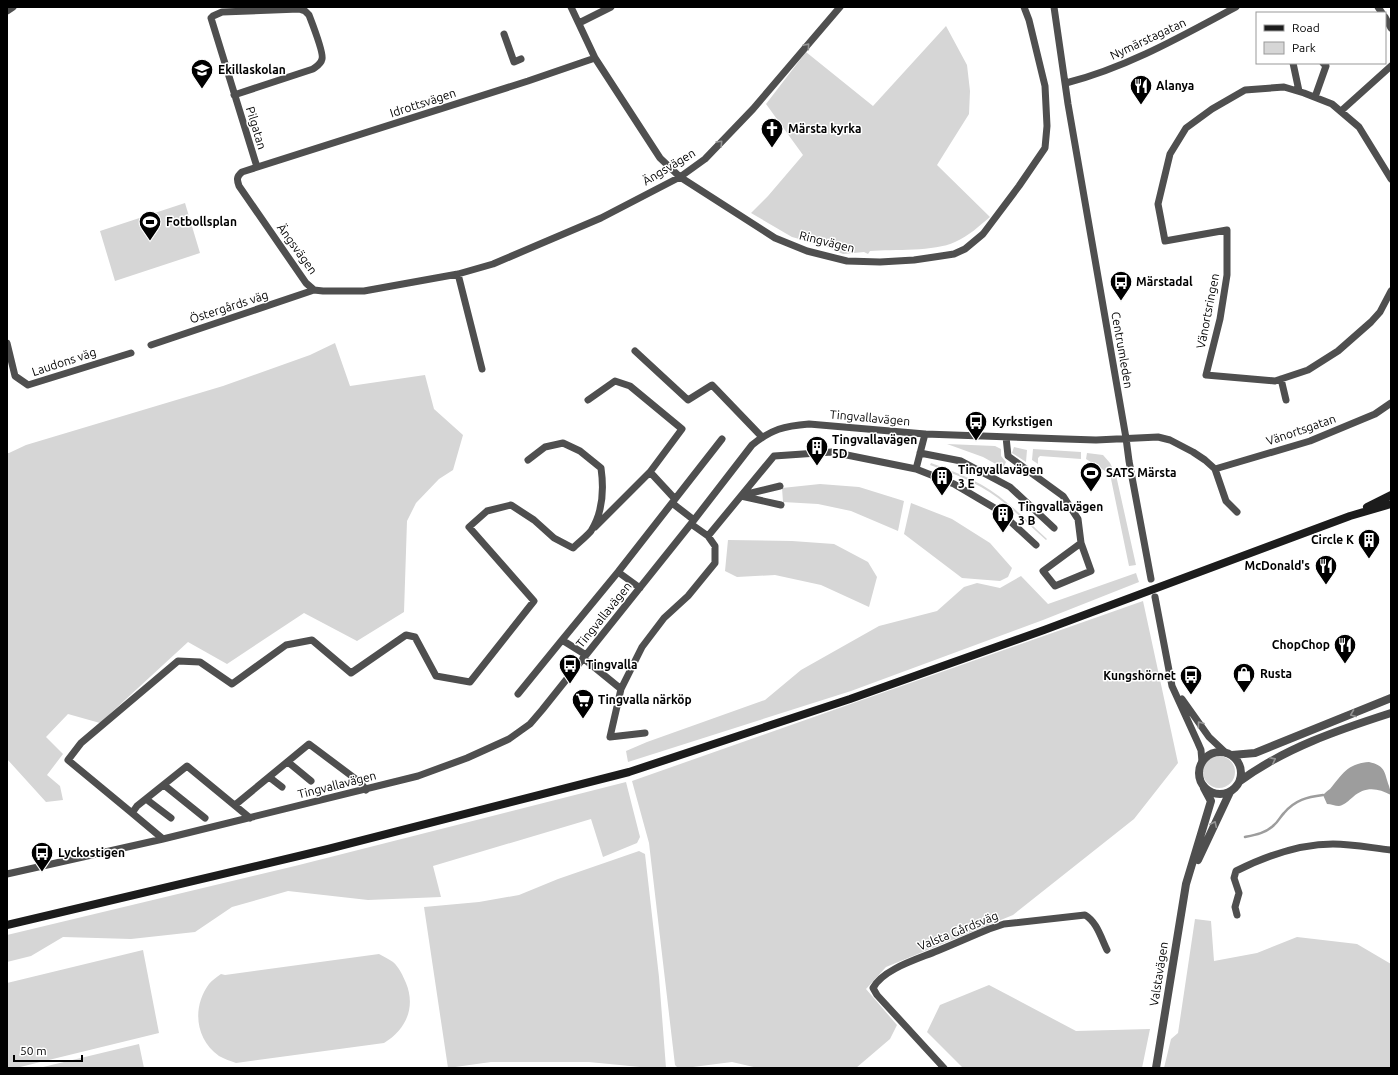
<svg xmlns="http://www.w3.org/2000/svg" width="1398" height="1075" viewBox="0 0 1398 1075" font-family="Ubuntu,sans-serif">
  <rect width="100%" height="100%" fill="#fff"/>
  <path fill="#d6d6d6" d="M946,26L967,65L970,91L969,114L937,165L990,217C979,226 969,236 955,242C934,252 894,249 870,251L868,254L864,252L843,254L825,246L792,237L751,213L768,196L803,155L766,104L806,52L873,106Z
    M185,203L200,253L115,281L100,231Z
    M335,343L350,386L425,375L434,409L463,435L453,470L439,479L416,503L407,521L404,612L357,641L304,613L227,664L188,642L100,723L68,714L46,737L63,754L47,775L60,786L63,800L46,802L7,759V453H9L26,445L223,386L310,355Z
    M947,444L995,446L1001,449V456L1006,462L1003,468L983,457Z
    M1014,447L1027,450L1026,462L1012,453Z
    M1033,449L1081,452V459L1040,456L1038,458V464L1032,460Z
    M1087,453L1103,455L1110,463L1116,475L1136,565L1129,566L1110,474L1086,459Z
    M931,463C948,469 966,476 982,485C1006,499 1027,520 1047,539L1046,540C1025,522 1005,500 981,487C965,478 948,471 930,465Z
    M820,484L859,487L904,501L898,531L851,511L818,504L783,502L782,488Z
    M911,503L952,519L990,543L1012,568L1008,577L1000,581L962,578L904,534Z
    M728,540L792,541L834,544L868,562L877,577L869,607L821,585L775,575L737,577L725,571Z
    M1136,573L1139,582L1043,620L851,691L628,762L626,751L647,742L765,700L801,670L879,626L937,611L964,587L977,583L1000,588L1021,576L1048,604Z
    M1143,601L1178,763L1134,819L1013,915L886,967L866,989L897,1025L890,1039L856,1068H758L732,1062L685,1068H678L675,1065L649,843L632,781Z
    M1203 772a16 16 0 1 1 32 0a16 16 0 1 1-32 0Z
    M626,782L640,837L637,843L603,857L591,819L433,866L441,897L368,900L288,891L232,907L195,932L131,939L63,937L31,956L7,962V935L295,866Z
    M639,851L645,854L659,977L666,1068H650L589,1062H491L448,1068L424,907L479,902L519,895L558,879Z
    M1195,919L1211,921L1214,961L1257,953L1297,937L1357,944L1391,964V1068H1164L1171,1039L1178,1033Z
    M143,950L159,1033L16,1068H7V983Z
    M379,954C384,957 389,959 393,962C399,967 403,976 406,983C416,1007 406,1030 384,1043L236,1063C231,1061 224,1059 219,1056C195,1039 192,1007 209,984C212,980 217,977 221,974L225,975Z
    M989,985L1076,1031L1150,1029L1142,1068H963L927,1032L940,1005Z
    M139,1044L144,1068H39Z"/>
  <path fill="#9d9d9d" d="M1369,762C1386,766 1384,772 1389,786C1390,790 1391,791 1391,795C1378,788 1365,786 1353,797C1349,800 1345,805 1339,806C1335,806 1331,804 1327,804L1323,795C1325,793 1327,791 1330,789C1343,774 1346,764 1369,762Z"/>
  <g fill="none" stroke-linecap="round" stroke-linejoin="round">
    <path stroke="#9d9d9d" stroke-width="2.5" d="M1245,837C1255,835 1266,833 1274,825C1278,822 1280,817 1284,813C1295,800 1307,797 1323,795"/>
    <path stroke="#4f4f4f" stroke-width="7" d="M571,7L595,58L660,158L680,177L775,238L807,251L847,261L880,262L914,260L941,256L954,254L965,249L983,234L1019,186L1045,148L1047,126L1045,86L1029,20L1024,7
      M1054,7L1068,104L1126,438L1129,461L1151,579
      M1378,7L1382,13
      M7,11L13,7
      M1385,17L1391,28
      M579,23L611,7
      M504,34L514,62L521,59
      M595,58L528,81L242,172C236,177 237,180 239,186L306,283L314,290L323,291H364L458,274L493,264L601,218L680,177L705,159L753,109L840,7
      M1293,63L1299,91
      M1066,83C1126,68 1182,36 1236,7
      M234,95L313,69C317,66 321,64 322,59C324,53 312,23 309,15L305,11L299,9L222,12L213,16L211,18L257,167
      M1315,97L1326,66L1323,63
      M1341,111L1391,66
      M1391,179L1359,127L1332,104L1304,93L1284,87L1245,90L1212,109L1186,128L1170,154L1158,204L1165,241L1227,230V275L1220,319L1206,375L1275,381L1308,370L1338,351L1371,322L1380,312L1391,291
      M458,274L482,369
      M7,343L15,376L28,385L131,353
      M151,345L314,290
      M635,351L688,400L712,385L762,437
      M1281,379L1286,400
      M588,400L615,381L630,386L682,429L650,472L675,499
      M1006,437L1008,456L1063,496L1078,519L1081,543L1043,571L1055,586L1091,571L1081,543
      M920,453L961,461L1010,487L1054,528
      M916,469L925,434
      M1215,469L1310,441L1375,414L1391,403
      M743,495L780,486
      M741,496L781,505
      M672,503L694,520
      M595,527L650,472
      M708,536L774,456L832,452L916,469L954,484L998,510L1036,545
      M618,572L640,588
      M1155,597L1172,686L1198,743L1201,750L1202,762
      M562,640L618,572L722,439
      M583,658L621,689L642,647L664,618L688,596L715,563V546L708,536L691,524
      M621,689L610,737L645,733
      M518,694L562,640L586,655
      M1182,699L1209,737L1226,753
      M288,762L311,781
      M269,777L282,787
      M164,785L205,818
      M146,799L171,818
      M235,805L309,744L361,783L366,790
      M132,813L68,760L81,743L178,661L200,662L232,684L286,645L312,640L351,673L406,635L415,637L436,676L470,682L534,601L469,527L487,511L511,505L534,520L554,538L573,548C578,543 586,537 591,531C603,512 604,489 601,468L580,451L563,443L545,447L528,460
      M163,839L132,813L137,806L187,766L250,818
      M7,874L163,839L418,776L467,758L509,739L530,724L542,710L694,520L752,445C772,429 784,426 809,424L925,434L1065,439L1096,440L1158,437L1170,440L1193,452L1205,460L1215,469L1226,501L1237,512
      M1237,915L1235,907L1239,893L1234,878L1236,871C1266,856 1298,844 1333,844C1353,844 1372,848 1391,850
      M944,1068L877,995L873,988C883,969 918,959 937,951C954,944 972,936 989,929L1004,924L1085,915C1097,922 1101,938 1107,950"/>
    <path stroke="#4f4f4f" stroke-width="8" d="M1199 773a21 21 0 1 1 42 0a21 21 0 1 1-42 0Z
      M1232,755L1255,753L1391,698
      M1240,781C1285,748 1338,730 1391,713
      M1198,860L1230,792
      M1156,1068L1186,884L1211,801L1204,788"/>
    <path stroke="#1c1c1c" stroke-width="8" d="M1367,507L1391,495
      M7,925L328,849L629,772L850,699L1044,630L1350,516L1391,504"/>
  </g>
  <defs><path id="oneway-chevron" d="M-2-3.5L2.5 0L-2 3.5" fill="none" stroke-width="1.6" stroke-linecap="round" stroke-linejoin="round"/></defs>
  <g stroke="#959595">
    <use href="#oneway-chevron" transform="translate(807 46) rotate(-49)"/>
    <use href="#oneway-chevron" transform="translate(720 143) rotate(-46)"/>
    <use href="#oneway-chevron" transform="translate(1353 714) rotate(158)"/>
    <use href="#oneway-chevron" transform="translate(1200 724) rotate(-126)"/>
    <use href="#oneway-chevron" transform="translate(1273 760) rotate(-27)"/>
    <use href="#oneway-chevron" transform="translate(1214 824) rotate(-65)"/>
  </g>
  <defs>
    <g id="school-pin" transform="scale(1.15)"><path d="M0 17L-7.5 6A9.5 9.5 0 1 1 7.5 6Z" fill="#000" stroke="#fff"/><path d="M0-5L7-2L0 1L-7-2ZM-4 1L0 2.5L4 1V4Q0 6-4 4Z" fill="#fff"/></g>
    <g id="restaurant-pin" transform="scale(1.15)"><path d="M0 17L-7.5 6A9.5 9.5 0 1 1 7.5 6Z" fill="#000" stroke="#fff"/><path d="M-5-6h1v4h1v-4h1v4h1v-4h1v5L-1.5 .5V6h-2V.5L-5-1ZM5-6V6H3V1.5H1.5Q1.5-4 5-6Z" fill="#fff"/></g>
    <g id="church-pin" transform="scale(1.15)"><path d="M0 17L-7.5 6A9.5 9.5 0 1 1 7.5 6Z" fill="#000" stroke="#fff"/><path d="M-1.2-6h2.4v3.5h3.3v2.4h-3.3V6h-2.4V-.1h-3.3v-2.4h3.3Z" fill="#fff"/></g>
    <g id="stadium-pin" transform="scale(1.15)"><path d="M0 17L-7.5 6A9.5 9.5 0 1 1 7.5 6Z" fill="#000" stroke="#fff"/><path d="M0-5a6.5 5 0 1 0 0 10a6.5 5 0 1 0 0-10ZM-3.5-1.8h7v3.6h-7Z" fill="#fff"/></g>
    <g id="bus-pin" transform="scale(1.15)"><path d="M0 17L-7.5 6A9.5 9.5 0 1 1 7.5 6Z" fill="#000" stroke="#fff"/><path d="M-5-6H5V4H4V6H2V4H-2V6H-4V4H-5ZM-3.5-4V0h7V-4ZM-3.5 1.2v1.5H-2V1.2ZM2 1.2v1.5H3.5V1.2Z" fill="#fff"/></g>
    <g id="building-pin" transform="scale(1.15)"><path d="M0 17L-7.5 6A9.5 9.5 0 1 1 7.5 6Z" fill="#000" stroke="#fff"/><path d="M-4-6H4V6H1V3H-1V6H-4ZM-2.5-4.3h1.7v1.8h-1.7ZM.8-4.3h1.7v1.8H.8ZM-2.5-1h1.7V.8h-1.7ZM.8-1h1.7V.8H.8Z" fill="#fff"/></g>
    <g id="shop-pin" transform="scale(1.15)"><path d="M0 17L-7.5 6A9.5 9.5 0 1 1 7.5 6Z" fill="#000" stroke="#fff"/><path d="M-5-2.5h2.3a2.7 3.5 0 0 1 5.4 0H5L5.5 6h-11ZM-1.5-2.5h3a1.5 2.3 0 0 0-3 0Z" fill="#fff"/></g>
    <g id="supermarket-pin" transform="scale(1.15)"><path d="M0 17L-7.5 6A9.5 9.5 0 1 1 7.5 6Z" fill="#000" stroke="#fff"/><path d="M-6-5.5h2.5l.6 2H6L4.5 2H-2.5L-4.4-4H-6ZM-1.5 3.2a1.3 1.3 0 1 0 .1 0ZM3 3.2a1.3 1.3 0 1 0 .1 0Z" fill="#fff"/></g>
  </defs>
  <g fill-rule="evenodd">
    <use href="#school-pin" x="202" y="70"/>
    <use href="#restaurant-pin" x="1141" y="86"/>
    <use href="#church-pin" x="772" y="129"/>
    <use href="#stadium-pin" x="150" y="222"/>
    <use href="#bus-pin" x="1121" y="282"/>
    <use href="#bus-pin" x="976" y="422"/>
    <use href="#building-pin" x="817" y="447"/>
    <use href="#stadium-pin" x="1091" y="473"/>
    <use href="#building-pin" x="942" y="477"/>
    <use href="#building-pin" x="1003" y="514"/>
    <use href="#building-pin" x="1369" y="540"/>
    <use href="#restaurant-pin" x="1326" y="566"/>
    <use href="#restaurant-pin" x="1345" y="645"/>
    <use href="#bus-pin" x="570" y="665"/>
    <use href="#shop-pin" x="1244" y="674"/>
    <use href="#bus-pin" x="1191" y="676"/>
    <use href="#supermarket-pin" x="583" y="700"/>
    <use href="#bus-pin" x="42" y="853"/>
  </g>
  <g text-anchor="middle" stroke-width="3" stroke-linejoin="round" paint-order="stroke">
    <g font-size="12" fill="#000" stroke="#fff">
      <text transform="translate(1148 39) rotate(-25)" y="4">Nymärstagatan</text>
      <text transform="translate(423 103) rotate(-18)" y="4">Idrottsvägen</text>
      <text transform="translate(256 128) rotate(73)" y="4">Pilgatan</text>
      <text transform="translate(669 167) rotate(-31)" y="4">Ängsvägen</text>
      <text transform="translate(827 242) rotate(14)" y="4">Ringvägen</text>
      <text transform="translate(297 249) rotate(54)" y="4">Ängsvägen</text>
      <text transform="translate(229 307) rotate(-18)" y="4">Östergårds väg</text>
      <text transform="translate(1208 311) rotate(-79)" y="4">Vänortsringen</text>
      <text transform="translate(1122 350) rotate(80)" y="4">Centrumleden</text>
      <text transform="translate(64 362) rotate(-18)" y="4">Laudons väg</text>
      <text transform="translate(870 418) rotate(5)" y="4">Tingvallavägen</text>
      <text transform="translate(1301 430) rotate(-19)" y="4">Vänortsgatan</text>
      <text transform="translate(604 615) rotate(-51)" y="4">Tingvallavägen</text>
      <text transform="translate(337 785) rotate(-14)" y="4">Tingvallavägen</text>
      <text transform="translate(958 931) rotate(-22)" y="4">Valsta Gårdsväg</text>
      <text transform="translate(1159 974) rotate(-81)" y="4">Valstavägen</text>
    </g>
    <g font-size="12" font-weight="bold" fill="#000" stroke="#fff" text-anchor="start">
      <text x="218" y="74">Ekillaskolan</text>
      <text x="1156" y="90">Alanya</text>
      <text x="788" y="133">Märsta kyrka</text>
      <text x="166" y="226">Fotbollsplan</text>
      <text x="1136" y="286">Märstadal</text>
      <text x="992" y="426">Kyrkstigen</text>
      <text x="832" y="444">Tingvallavägen<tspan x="832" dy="14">5D</tspan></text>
      <text x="958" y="474">Tingvallavägen<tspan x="958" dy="14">3 E</tspan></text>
      <text x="1106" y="477">SATS Märsta</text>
      <text x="1018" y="511">Tingvallavägen<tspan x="1018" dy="14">3 B</tspan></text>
      <text x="1354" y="544" text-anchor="end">Circle K</text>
      <text x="1310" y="570" text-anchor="end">McDonald's</text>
      <text x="1330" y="649" text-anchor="end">ChopChop</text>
      <text x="586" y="669">Tingvalla</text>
      <text x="1260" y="678">Rusta</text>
      <text x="1176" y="680" text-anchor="end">Kungshörnet</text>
      <text x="598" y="704">Tingvalla närköp</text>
      <text x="58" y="857">Lyckostigen</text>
    </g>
  </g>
  <rect width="1398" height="1075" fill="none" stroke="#000000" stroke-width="16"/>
  <rect x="1256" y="12" width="130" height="52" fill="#ffffff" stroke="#999999"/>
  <rect x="1264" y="25" width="20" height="6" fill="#1c1c1c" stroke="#999999"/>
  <text x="1292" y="32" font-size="12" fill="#000000">Road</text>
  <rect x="1264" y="42" width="20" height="12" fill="#d6d6d6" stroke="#999999"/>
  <text x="1292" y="52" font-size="12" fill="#000000">Park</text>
  <path d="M14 1055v6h68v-6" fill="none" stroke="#000000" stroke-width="2"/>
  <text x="20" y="1055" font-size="12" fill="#000000" stroke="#ffffff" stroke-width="3" paint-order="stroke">50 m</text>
</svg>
